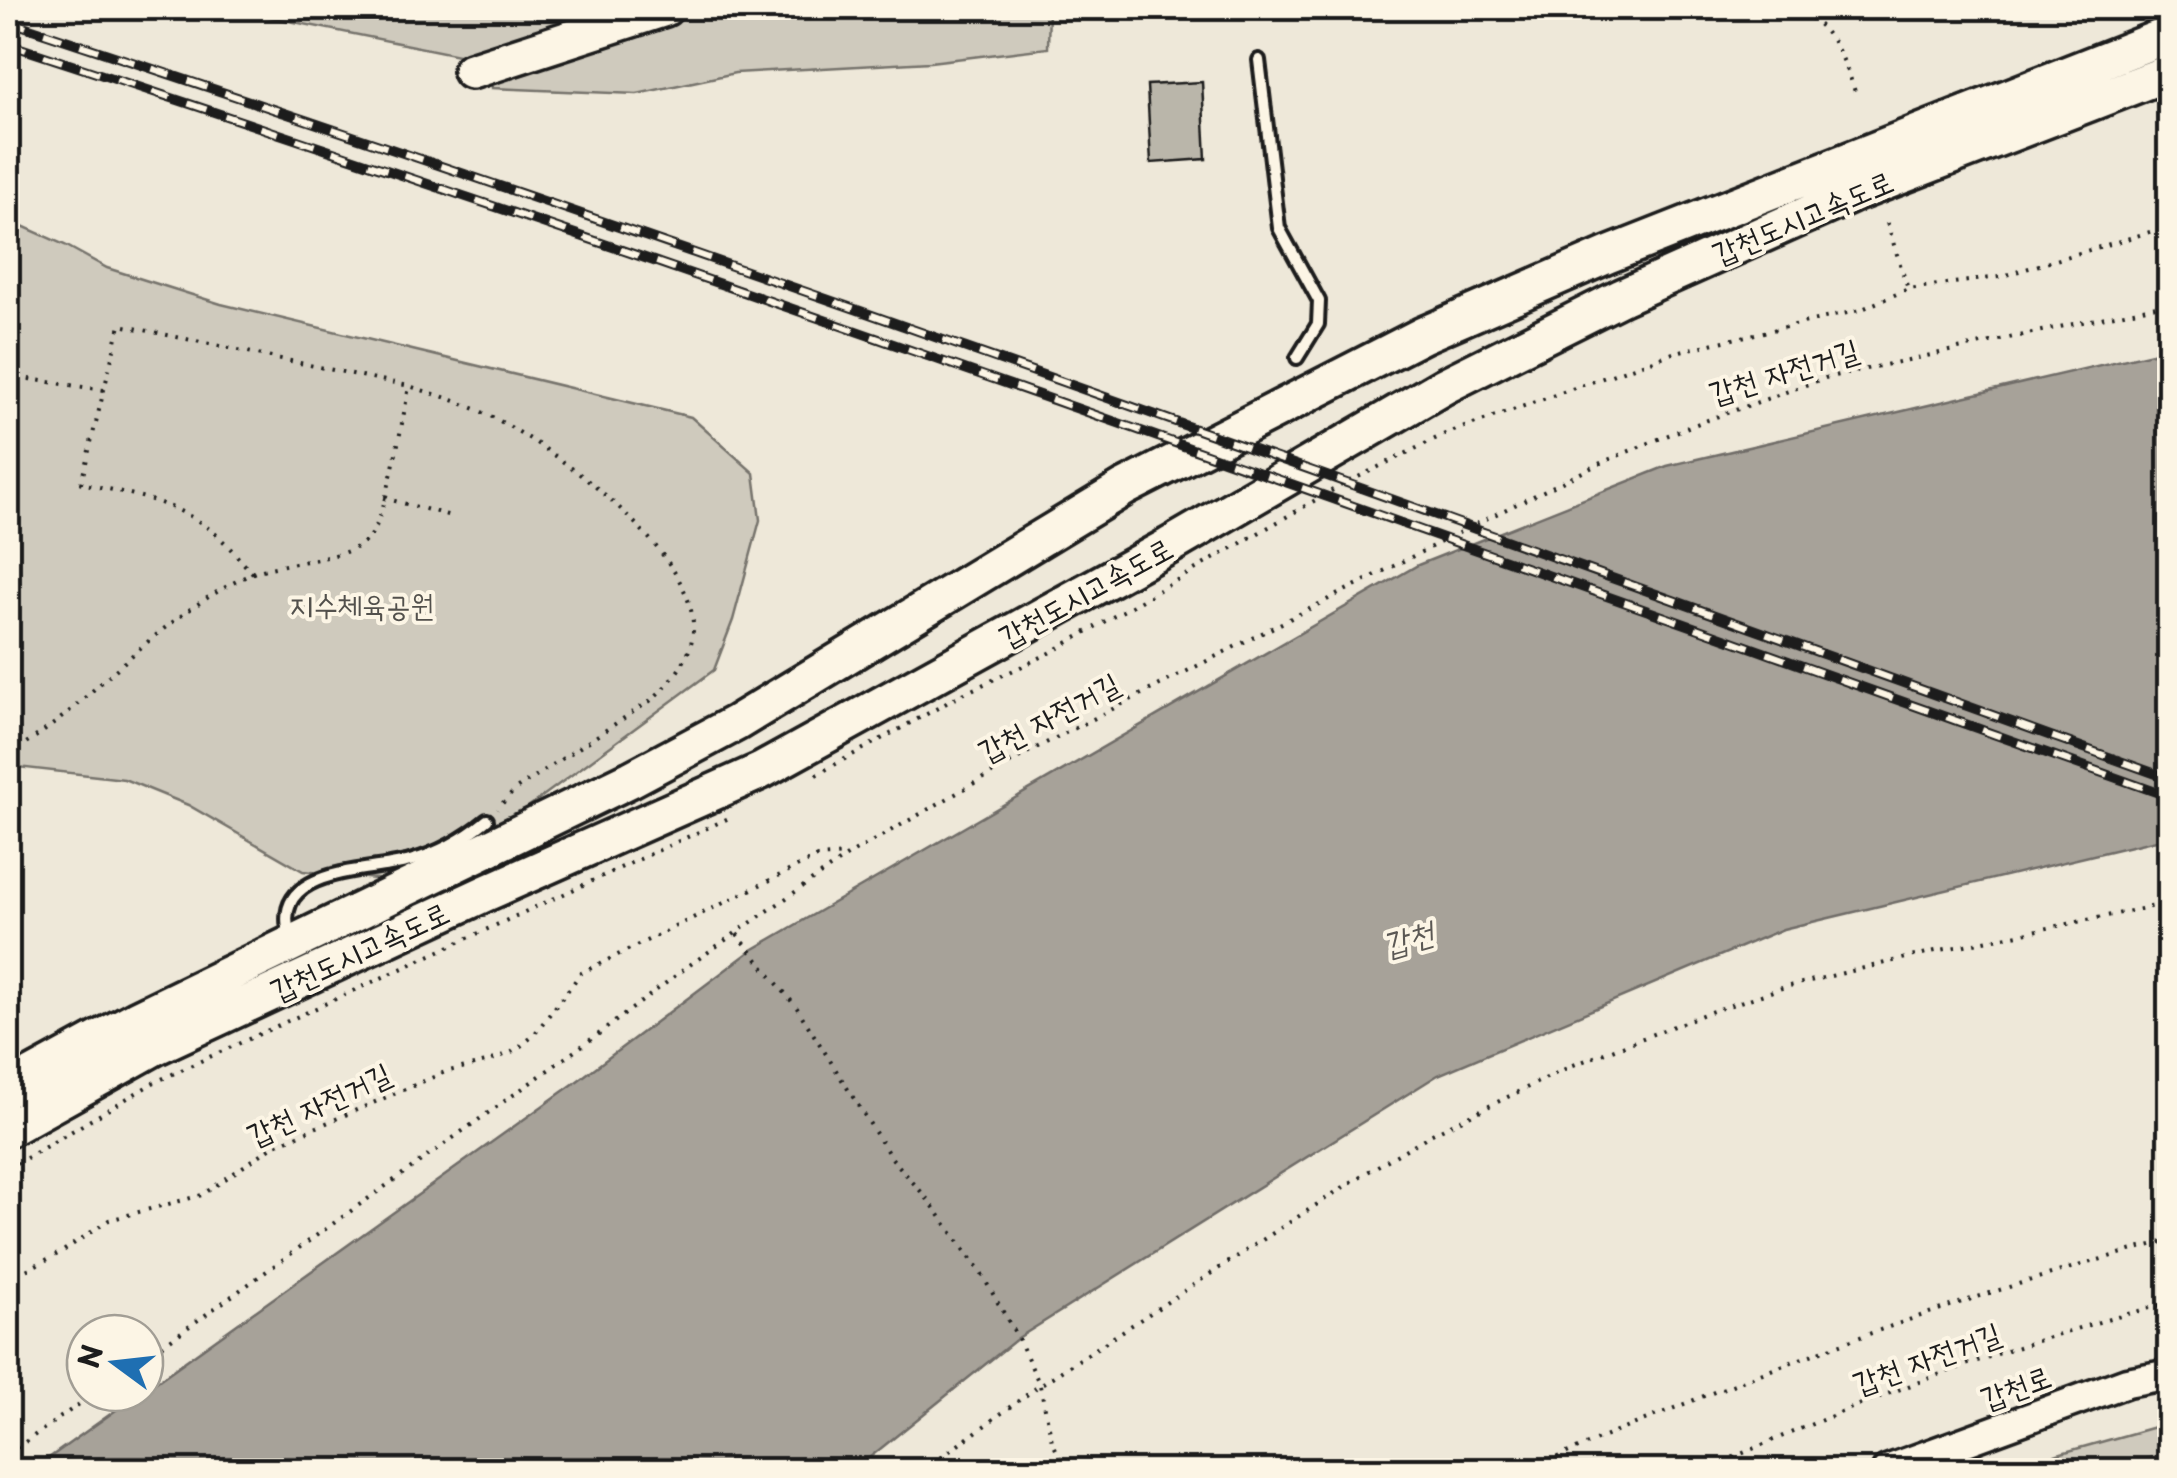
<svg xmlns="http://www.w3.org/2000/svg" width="2177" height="1478" viewBox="0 0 2177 1478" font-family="'Playpen Sans','Poor Story',sans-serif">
  <rect width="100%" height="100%" fill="#eee8d9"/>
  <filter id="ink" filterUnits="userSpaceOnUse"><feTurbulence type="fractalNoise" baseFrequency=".01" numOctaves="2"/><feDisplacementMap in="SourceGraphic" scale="20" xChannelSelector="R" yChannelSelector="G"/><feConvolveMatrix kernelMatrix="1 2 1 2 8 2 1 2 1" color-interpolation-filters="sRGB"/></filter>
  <g filter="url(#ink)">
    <path fill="#ded9cb" d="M2169,1452V1470H2111L2156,1455Z"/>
    <path fill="#cfcabd" stroke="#76736c" stroke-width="2.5" d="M224,8H592L593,16L473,58Z
      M1049,8L1048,48L930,62L735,73L637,94L492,88L491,74L679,20L862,9Z
      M8,223L18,224L65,245L107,268L221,304L691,417L754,473L760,520L733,620L714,670L509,821L393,881L303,871L188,805L124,779L8,766Z
      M2169,1423V1452L2111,1470H2016L2058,1454Z"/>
    <path fill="#a7a299" stroke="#6f6c67" stroke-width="2.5" d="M2169,349V837L1783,929L1438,1075L1018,1338L854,1470H32L140,1393H145V1390L576,1082L752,950L1418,565L1667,466Z"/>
    <path fill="#bab6aa" stroke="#1c1c1c" stroke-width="2.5" d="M1202,82L1206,159L1151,163L1147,85Z"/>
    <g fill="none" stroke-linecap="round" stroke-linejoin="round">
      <g stroke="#1c1c1c" stroke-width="18">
        <path id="lane" d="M1259,60L1279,228L1319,301L1318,324L1297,358
          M290,937C269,866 369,873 410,861C439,853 464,839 487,820"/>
      </g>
      <g stroke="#1c1c1c" stroke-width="35">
        <path id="secondary" d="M1887,1470L2127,1382L2170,1374"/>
      </g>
      <g stroke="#1c1c1c" stroke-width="42">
        <path id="highway" d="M471,71L665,8
          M8,1089L136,1019L631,779L736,723L1124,488L1423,335L1608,255L2170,34
          M8,1129L155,1047L484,894L761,771L1169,546L1444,386L1622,297L1851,195L2170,72"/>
      </g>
      <path stroke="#1c1c1c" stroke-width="4" stroke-dasharray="2.5 8" stroke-linecap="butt" d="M1792,8C1831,23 1845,60 1857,98
        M1887,223L1908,289
        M8,376L104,390
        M384,498L451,516
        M253,573C241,562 232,549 220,538C182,502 130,494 81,483L120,325L409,386C434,394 459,401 482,412C547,442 708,557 692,639C687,665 668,685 650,701L516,789L497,809
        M8,753C56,728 81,700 121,665C160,630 203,596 251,574C282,560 354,562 372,534C388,508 402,421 409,387
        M816,775L963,694L1050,653L1340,486L1445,434L1676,352L1860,310L1908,289L1999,277L2170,226
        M737,934L797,1008L890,1156L930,1202L981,1273L1018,1338L1040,1385L1052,1441L1066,1470
        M8,1169L153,1083L731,817
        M8,1279L60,1253L109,1220L202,1195L273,1146L445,1072L490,1061L516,1050L533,1036L581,973L817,857L845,855
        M145,1358L600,1033L691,964L850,854L1036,748L1484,520L1603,462L1688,427L1825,378L2170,303
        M8,1454L95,1393
        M924,1470L1040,1385L1359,1177L1430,1135L1571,1066L1707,1013L1785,987L1931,952L2170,903
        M1528,1470C1736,1378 1950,1299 2170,1240
        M1704,1470C1852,1405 2012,1342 2170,1303"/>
      <use href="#lane" stroke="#fcf5e5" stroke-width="10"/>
      <use href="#secondary" stroke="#fcf5e5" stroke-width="28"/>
      <use href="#highway" stroke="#fcf5e5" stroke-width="35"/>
      <g stroke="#1c1c1c" stroke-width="10">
        <path id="rail" d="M8,21C733,259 1451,520 2170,779
          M8,44C733,281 1451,541 2170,797"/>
      </g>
      <use href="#rail" stroke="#fcf5e5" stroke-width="6" stroke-dasharray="19" stroke-linecap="butt"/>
    </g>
  </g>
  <g text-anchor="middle" stroke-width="8" stroke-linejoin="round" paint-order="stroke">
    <g font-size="30" fill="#1c1c1c" stroke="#fcf5e5">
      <text transform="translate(1803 218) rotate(-23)" y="10">갑천도시고속도로</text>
      <text transform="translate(1784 372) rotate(-17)" y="10">갑천 자전거길</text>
      <text transform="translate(1086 593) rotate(-29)" y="10">갑천도시고속도로</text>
      <text transform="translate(1049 718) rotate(-28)" y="10">갑천 자전거길</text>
      <text transform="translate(360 952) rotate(-25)" y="10">갑천도시고속도로</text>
      <text transform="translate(319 1105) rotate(-25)" y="10">갑천 자전거길</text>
      <text transform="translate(1927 1359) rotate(-20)" y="10">갑천 자전거길</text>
      <text transform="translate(2016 1388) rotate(-20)" y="10">갑천로</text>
    </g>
    <g font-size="30" fill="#52504c" stroke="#fcf5e5">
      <text x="362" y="616">지수체육공원</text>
    </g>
    <g font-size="32" font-style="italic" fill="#5b5854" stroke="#fcf5e5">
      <text transform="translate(1408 939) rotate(-16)" y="11">갑천</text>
    </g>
  </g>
  <rect width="2177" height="1478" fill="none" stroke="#fcf5e5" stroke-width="40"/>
  <rect x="20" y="20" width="2137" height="1438" fill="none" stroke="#1c1c1c" stroke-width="4" filter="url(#ink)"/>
  <g transform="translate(115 1363) rotate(285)"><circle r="48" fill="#fcf5e5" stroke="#a29e95" stroke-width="2.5"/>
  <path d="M0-8L18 38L0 25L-18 38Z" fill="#1f6fb2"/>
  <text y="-15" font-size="28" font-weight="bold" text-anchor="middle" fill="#1c1c1c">N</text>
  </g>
</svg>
